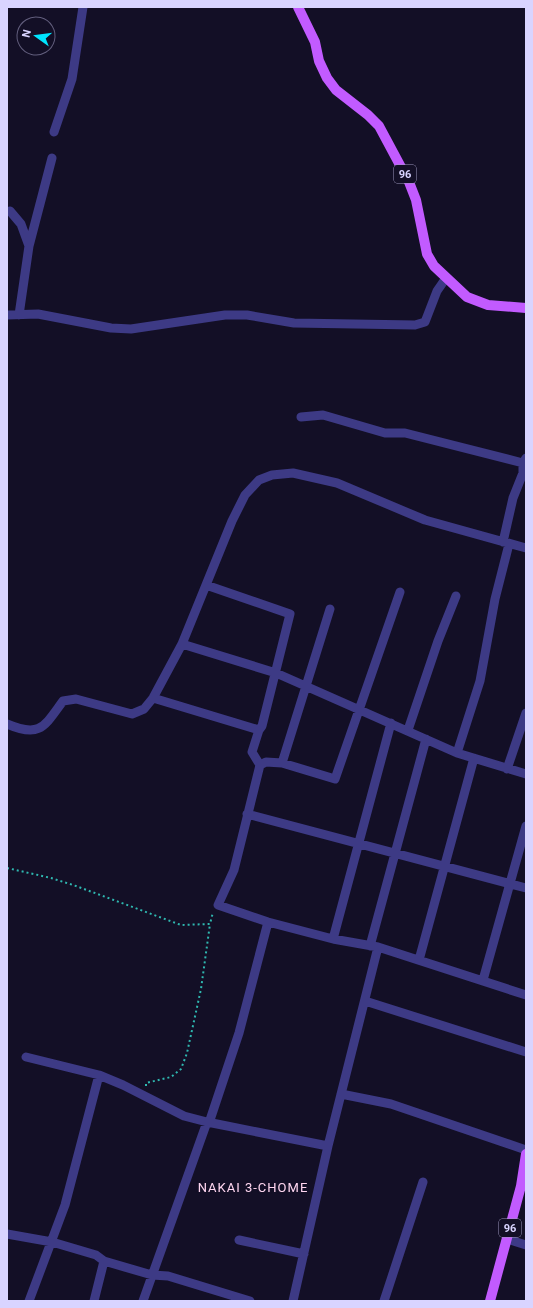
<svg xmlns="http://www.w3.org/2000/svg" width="533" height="1308" viewBox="0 0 533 1308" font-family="Roboto,sans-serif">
  <rect width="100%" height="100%" fill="#130f26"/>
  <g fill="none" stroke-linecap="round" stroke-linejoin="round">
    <path stroke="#2fb8b0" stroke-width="2" stroke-dasharray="2 3" stroke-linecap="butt" d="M7,868L51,878L76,886L181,925L210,924L213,912
      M146,1086V1083L171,1077L181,1069L187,1053L201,989L210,924"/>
    <path stroke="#3d3a85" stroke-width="9" d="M54,132L72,79L83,7
      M10,211L21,224L29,246L19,315
      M29,246L52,158
      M7,315L38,314L111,328L131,329L225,315H247L294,323L415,325L425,322L437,291L446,278
      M301,417L323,415L385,433H405L523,463
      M503,542L513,498L523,473V463L526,458
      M206,585L290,614L262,726L259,730
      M330,609L282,763L266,762L260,765L234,870L218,905L268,922L333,939L378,947L526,995
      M182,644L276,673L457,753L526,774
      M153,698L259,730L252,752L260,765
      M7,724C40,738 44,727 63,701L76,699L132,714L144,709L153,698L182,644L232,521L245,495L259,480L272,475L293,473L337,483L425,520L526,548
      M408,730L438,641L456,596
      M457,753L480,681L495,599L509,544
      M282,763L335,779L400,592
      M507,769L526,713
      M247,814L526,888
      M333,939L391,723
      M370,946L426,739
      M419,960L474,758
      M483,980L526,826
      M365,1001L526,1052
      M26,1057L99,1075L123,1085L184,1116L207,1122L328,1146
      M341,1094L391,1104L526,1150
      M209,1123L239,1033L268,922
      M7,1234L52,1242L96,1255L104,1261L152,1275L168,1276L250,1301
      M507,1239L526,1245
      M239,1240L304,1254
      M29,1301L65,1205L99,1075
      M94,1301L104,1261
      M143,1301L207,1122
      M293,1301L328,1146L378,947
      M384,1301L423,1182"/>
    <path stroke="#c25bff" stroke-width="10" d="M298,7L315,42L319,61L327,78L336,90L368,115L379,126L409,182L416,200L427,254L434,266L467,297L488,305L526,308
      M490,1301L521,1186L526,1154"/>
  </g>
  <g text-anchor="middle" stroke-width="4" stroke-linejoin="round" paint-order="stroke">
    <g fill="#130f26" stroke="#9e99be" stroke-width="1">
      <rect x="394" y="165" width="22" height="18" rx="3"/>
      <rect x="499" y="1219" width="22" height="18" rx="3"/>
    </g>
    <g font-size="11" font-weight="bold" fill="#d9d4ff">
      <text x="405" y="178">96</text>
      <text x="510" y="1232">96</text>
    </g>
    <g font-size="13" letter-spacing="1" fill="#ffd6f0" stroke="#130f26">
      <text x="253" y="1192">NAKAI 3-CHOME</text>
    </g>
  </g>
  <rect width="533" height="1308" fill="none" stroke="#d9d4ff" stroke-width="16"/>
  <g transform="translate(36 36) rotate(284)"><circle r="19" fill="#130f26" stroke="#625e7d"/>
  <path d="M0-3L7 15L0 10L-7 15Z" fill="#00e5ff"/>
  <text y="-6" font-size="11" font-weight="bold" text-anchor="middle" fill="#d9d4ff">N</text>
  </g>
</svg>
